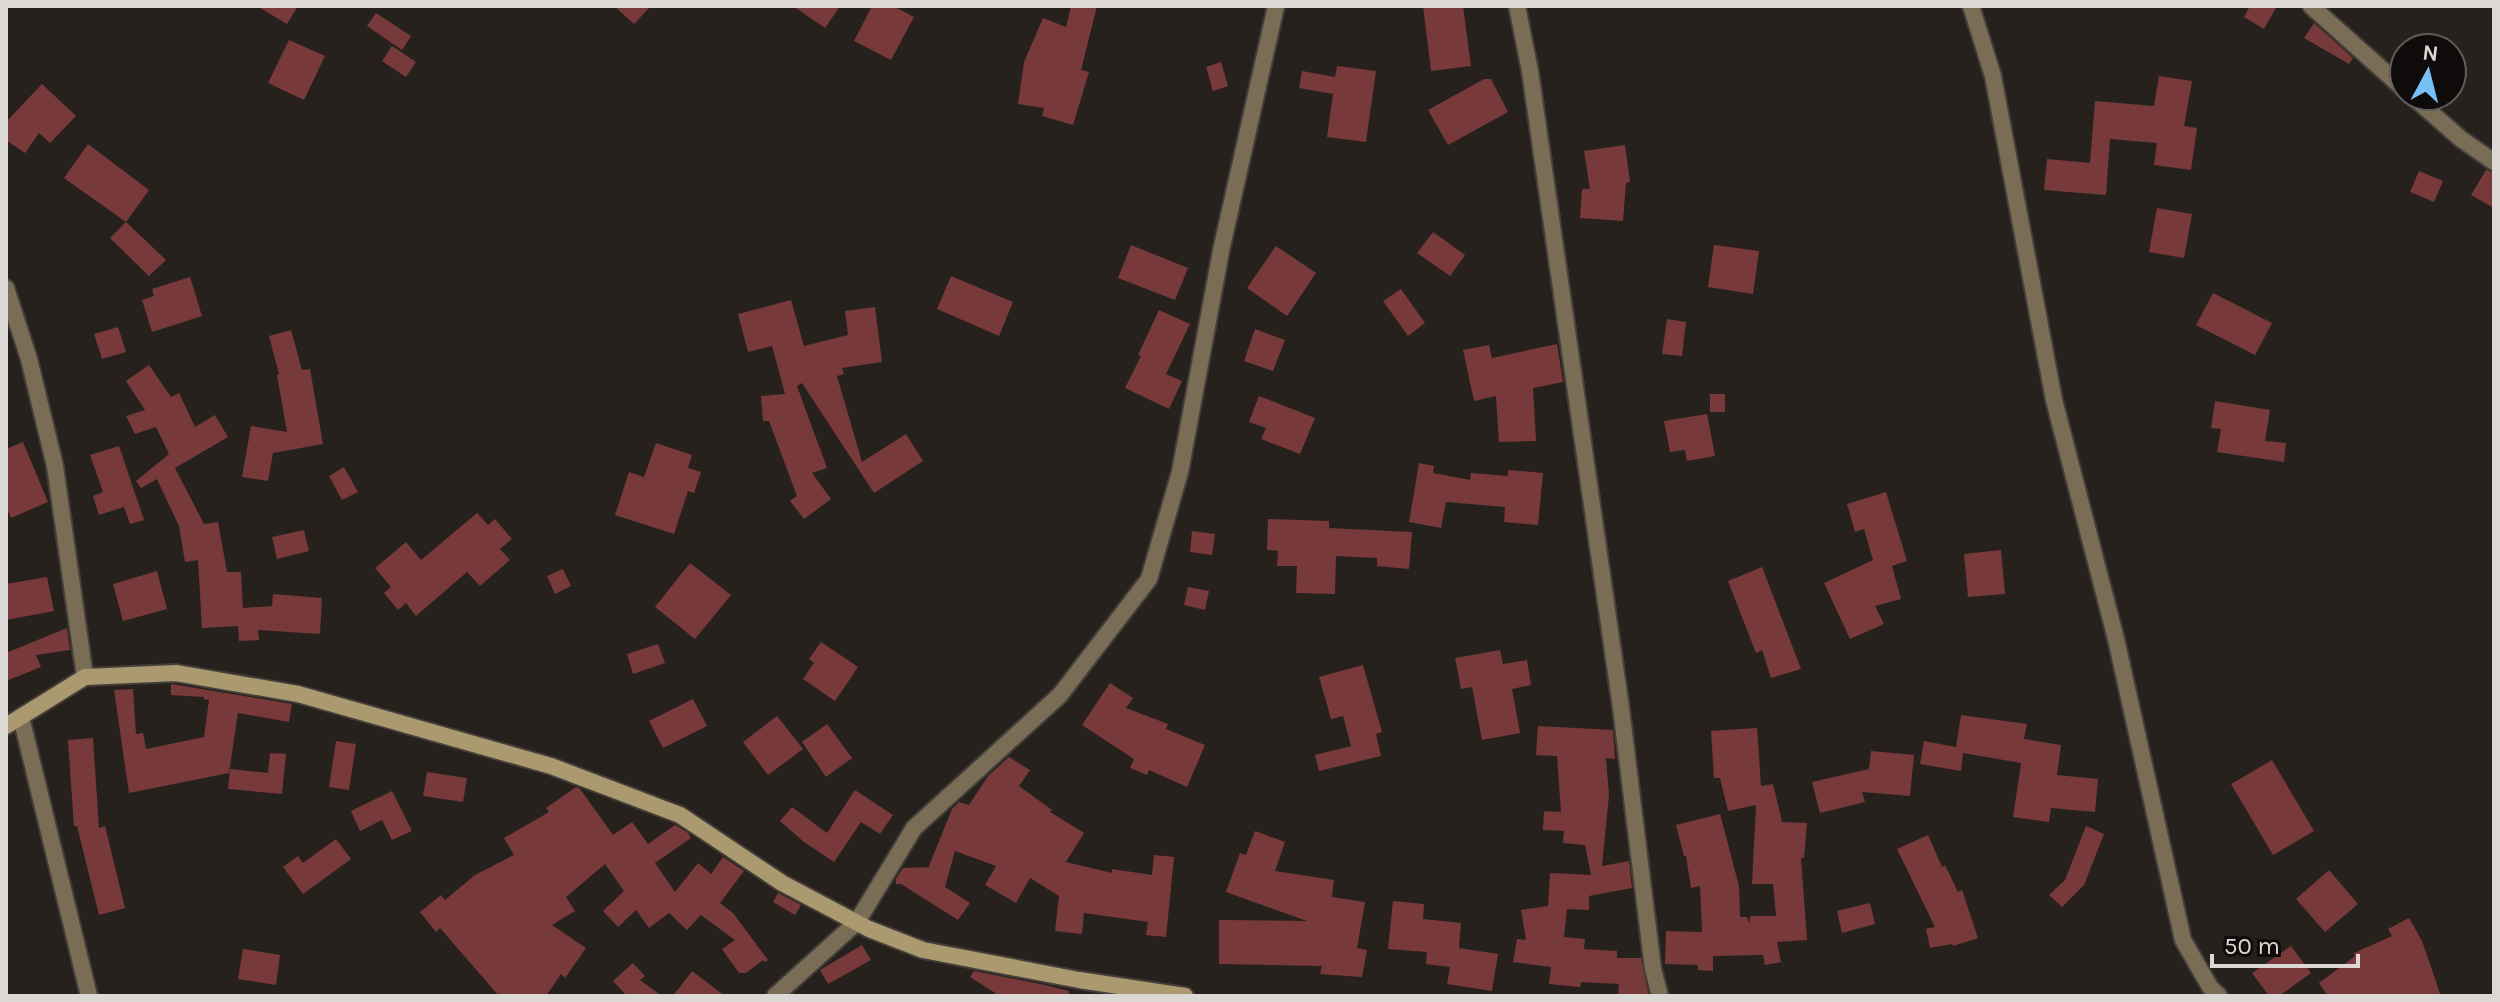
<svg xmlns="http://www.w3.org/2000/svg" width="2500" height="1002" viewBox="0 0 2500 1002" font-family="Karla,sans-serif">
  <rect width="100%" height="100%" fill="#27211d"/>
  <path fill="#78393b" d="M257,6H298L287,24Z
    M614,6H651L634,24Z
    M793,6H840L825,28Z
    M872,6H893L914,17L891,60L854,41Z
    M1071,6H1097L1081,70L1089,72L1073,125L1042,116L1044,108L1018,104L1024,62L1043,18L1066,27Z
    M1423,6H1463L1471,66L1431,71Z
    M2250,6H2277L2264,29L2244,17Z
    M376,13L411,36L402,50L367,26Z
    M2314,23L2353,58L2349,64L2304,38Z
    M289,40L325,56L304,100L268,83Z
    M392,46L416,62L406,77L382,61Z
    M1221,62L1228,86L1213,91L1206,67Z
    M1337,66L1376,71L1366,142L1327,137L1333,94L1299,88L1302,71L1335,77Z
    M2159,76L2192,81L2184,126L2197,128L2191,170L2154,165L2157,143L2110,139L2106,195L2044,190L2047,159L2090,163L2095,101L2154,106Z
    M1484,79H1491L1508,112L1448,145L1428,110Z
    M42,84L76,116L50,143L39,133L25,153L6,140V122Z
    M88,144L149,190L126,222L166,260L149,276L110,238L126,222L64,178Z
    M1625,145L1630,182L1626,183L1623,221L1580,218L1582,189H1590L1584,151Z
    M2486,170L2494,173V208L2471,195Z
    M2419,171L2443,181L2434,202L2410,192Z
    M2157,208L2192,214L2184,258L2149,252Z
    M1433,232L1465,255L1450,276L1417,253Z
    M1131,245L1188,268L1175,300L1118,278Z
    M1714,245L1759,251L1753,294L1708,287Z
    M1276,246L1316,273L1287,316L1247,288Z
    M951,276L1013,302L999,336L937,309Z
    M190,277L202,316L152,332L142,300L154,296L152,289Z
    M1401,289L1425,323L1408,336L1383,301Z
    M2213,293L2272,323L2255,355L2196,325Z
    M791,300L804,346L848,335L845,311L875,307L882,362L842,368L844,374L837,376L862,462L906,434L923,461L874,493L802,383L797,386L827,468L812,473L831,499L804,519L790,501L797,496L769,421H763L761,396L785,394L772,346L748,352L738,314Z
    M1159,310L1190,324L1166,374L1182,381L1169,409L1125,388L1141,356L1138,355Z
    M1667,319L1686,322L1682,356L1662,354Z
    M118,327L126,352L102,359L94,334Z
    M1255,329L1285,340L1273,371L1244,361Z
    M291,330L302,370L310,369L323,444L273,453L268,481L242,477L251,426L287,432L277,375L279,374L269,336Z
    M1557,344L1563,382L1533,388L1536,441L1499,442L1496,396L1474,401L1463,350L1489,345L1492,358Z
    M149,365L171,397L179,393L195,427L215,415L228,437L175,468L204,524L218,522L227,572H241L243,608L272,606L273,594L322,598L320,634L258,630L259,640L239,641L238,626L202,628L198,560L185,562L179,526L157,479L141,488L136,481L169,454L156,427L135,434L126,416L145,410L126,381Z
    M1710,394H1725V412H1710Z
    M1259,396L1315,418L1300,454L1261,439L1266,428L1249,422Z
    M2215,401L2270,410L2265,441L2286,443L2284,462L2217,452L2221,429L2211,428Z
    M1707,414L1715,456L1687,461L1685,450L1670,452L1664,421Z
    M23,442L48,502L11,518L6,507V449Z
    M656,443L692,455L688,468L701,472L694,493L688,491L674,534L615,515L629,472L644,477Z
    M119,446L144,520L130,524L124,507L99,515L93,496L103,492L90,455Z
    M1419,463L1434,466L1433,473L1470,480L1471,473L1508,476V470L1543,473L1538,525L1504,522L1505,507L1446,502L1441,528L1409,522Z
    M344,467L358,492L342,500L329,476Z
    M1886,492L1907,561L1892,566L1901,599L1875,606L1884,624L1850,639L1824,583L1873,560L1864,529L1855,532L1847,504Z
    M477,513L488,525L495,519L512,539L500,549L510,560L480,586L467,572L416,616L406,603L398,610L384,593L391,587L375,568L406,542L421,560Z
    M1268,519L1329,521V528L1412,532L1409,569L1377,566V558L1336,556L1335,594L1296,593L1297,566H1277L1278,551L1267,550Z
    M304,530L309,551L277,559L272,537Z
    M1192,531L1215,534L1212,555L1190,552Z
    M2001,550L2005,594L1968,597L1964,554Z
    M690,563L731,595L695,639L655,607Z
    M1762,567L1801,669L1771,678L1762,650L1756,653L1728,581Z
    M563,569L571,586L555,594L547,576Z
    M157,571L167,609L123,621L113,584Z
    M47,577L54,611L6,620V584Z
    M1188,587L1209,591L1205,610L1184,605Z
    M67,628L70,650L36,655L41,667L6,681V653Z
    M821,642L858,667L835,701L803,679L814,663L809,659Z
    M658,644L665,663L633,674L627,654Z
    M1500,650L1503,664L1527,660L1531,685L1512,689L1520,733L1482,740L1472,687L1461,689L1455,658Z
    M1363,665L1382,732L1376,734L1381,756L1319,771L1315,755L1351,746L1343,716L1331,719L1319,677Z
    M1110,683L1133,698L1126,708L1168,724L1166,729L1205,745L1187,787L1149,770L1147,775L1130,768L1134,759L1082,725Z
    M171,684L292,704L289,722L238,713L229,773L129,793L114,690L133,689L136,734L143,733L146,749L204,737L209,700L204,699V697L171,695Z
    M693,699L707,726L663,748L649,721Z
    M1961,715L2027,724L2024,739L2061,745L2057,775L2098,779L2095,812L2051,808L2049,822L2013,817L2021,763L1963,753L1961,771L1920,764L1924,741L1956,747Z
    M777,716L803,749L768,775L743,742Z
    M827,724L852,758L826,777L802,742Z
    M1538,726L1613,730L1615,759L1606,758L1609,795L1602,866L1629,861L1632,888L1589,896V910L1567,909L1564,937L1585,939L1584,949L1617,951V958H1641L1649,996H1618L1619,984L1581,982L1580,987L1549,984L1551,967L1513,962L1517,939L1526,940L1521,910L1548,906L1550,873L1591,875L1585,845L1563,843L1564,831L1543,830L1544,811L1561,812L1557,756L1536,755Z
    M1757,728L1761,786L1773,784L1782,822L1807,823L1804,858H1801L1807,940L1777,942L1781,962L1765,965L1763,955L1713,956V971L1698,970V965L1665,964L1666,931L1702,932L1700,886L1691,888L1686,856H1684L1676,825L1720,814L1739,886L1740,917H1747L1749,924L1750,916H1776L1773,884H1752L1756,805L1728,811L1720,778H1714L1711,731Z
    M93,738L99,828L105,826L125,908L99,915L77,826H74L68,740Z
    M336,741L356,744L349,790L329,787Z
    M1871,751L1914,755L1910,796L1862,792L1865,802L1820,813L1812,782L1869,769Z
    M270,753L286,754L282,794L228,789L230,769L268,773Z
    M1009,757L1030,770L1019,786L1052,810L1050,812L1084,833L1066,862L1112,873V869L1152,875L1154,855L1174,857L1166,937L1146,935L1148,922L1084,913L1082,934L1055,931L1059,896L1030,878L1016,903L985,885L996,866L955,851L945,887L970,903L958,920L901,884H896V879L903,868L931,867L929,866L952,809L959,802L969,805L988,776Z
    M2272,760L2314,831L2273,855L2231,784Z
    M427,772L467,778L463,802L423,796Z
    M576,787L580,789L613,835L632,822L648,844L675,825L688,833L691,838L655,863L675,892L698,863L711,874L723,857L744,871L720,903L733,913L768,960L765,962L763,960L746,973H739L722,949L735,940L701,915L687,930L669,913L649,928L636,910L618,927L603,911L624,891L605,864L566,897L575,911L552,925L586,948L565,978L561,974L546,996H499L440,928L436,932L420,912L441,895L445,900L475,875L514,855L504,838L549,812L546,808Z
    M855,790L893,815L880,834L861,822L834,862L804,842L780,821L792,807L827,833Z
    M392,791L412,831L392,840L382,820L360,831L351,811Z
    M2086,826L2104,834L2084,885L2062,907L2049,895L2065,880Z
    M1255,831L1285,842L1275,871L1334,880L1332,897L1365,902L1357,948L1367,950L1362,977L1320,974L1322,966L1219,964V920L1307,921L1226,892L1240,853L1246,855Z
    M1928,835L1942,867L1945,865L1958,892L1962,890L1978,938L1953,946L1952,944L1930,948L1926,929L1935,927L1897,849Z
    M336,839L351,859L303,894L283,867L298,856L303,863Z
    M2329,870L2358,904L2325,932L2296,899Z
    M778,893L801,905L795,915L773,902Z
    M1393,901L1424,904L1423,919L1461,923L1459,948L1498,954L1492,991L1447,984L1450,967L1426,964L1427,952L1388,949Z
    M1870,903L1875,924L1842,933L1837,911Z
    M2409,918L2422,941L2441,996H2328L2319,983L2355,956L2354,953L2392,936L2388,929Z
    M862,945L871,960L828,984L820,970Z
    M2291,946L2311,973L2279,996H2269L2252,973Z
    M243,949L280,955L276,985L238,979Z
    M633,963L645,976L640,980L662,996H627L613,981Z
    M692,971L725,996H673Z
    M974,971L1045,985L1069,991L1068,996H1000L970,977Z"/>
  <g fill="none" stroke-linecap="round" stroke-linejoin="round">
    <g stroke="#443e3a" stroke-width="20">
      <path id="street" d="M1517,6L1530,71L1621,708L1653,969L1660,996
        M1971,6L1993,76L2054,400L2116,639L2183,940L2210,987L2219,996
        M2311,6L2404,89
        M2412,96L2461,139L2494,162
        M6,288L29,359L55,466L85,677
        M21,717L89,996
        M775,996L857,922L914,828L1060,695L1149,579L1180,472L1221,251L1276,6"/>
    </g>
    <g stroke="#443e3a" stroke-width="20">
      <path id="secondary" d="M6,726L85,677L176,673L298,694L551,766L680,815L782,883L869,929L923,950L1079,980L1185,996"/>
    </g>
    <use href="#street" stroke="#796e55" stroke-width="16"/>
    <use href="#secondary" stroke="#ab9970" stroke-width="16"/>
  </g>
  <rect width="2500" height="1002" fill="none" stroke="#dcd8d5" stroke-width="16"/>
  <g transform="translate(2428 72) rotate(7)"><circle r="38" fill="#0e0b0a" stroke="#605d5b" stroke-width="2"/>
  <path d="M0-6L14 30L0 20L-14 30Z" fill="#77c0f7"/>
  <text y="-12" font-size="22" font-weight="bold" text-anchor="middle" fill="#dcd8d5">N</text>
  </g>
  <path d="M2212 954v12h146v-12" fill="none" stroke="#dcd8d5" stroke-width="4"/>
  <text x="2224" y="954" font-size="24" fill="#dcd8d5" stroke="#0e0b0a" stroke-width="6" paint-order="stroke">50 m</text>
</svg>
